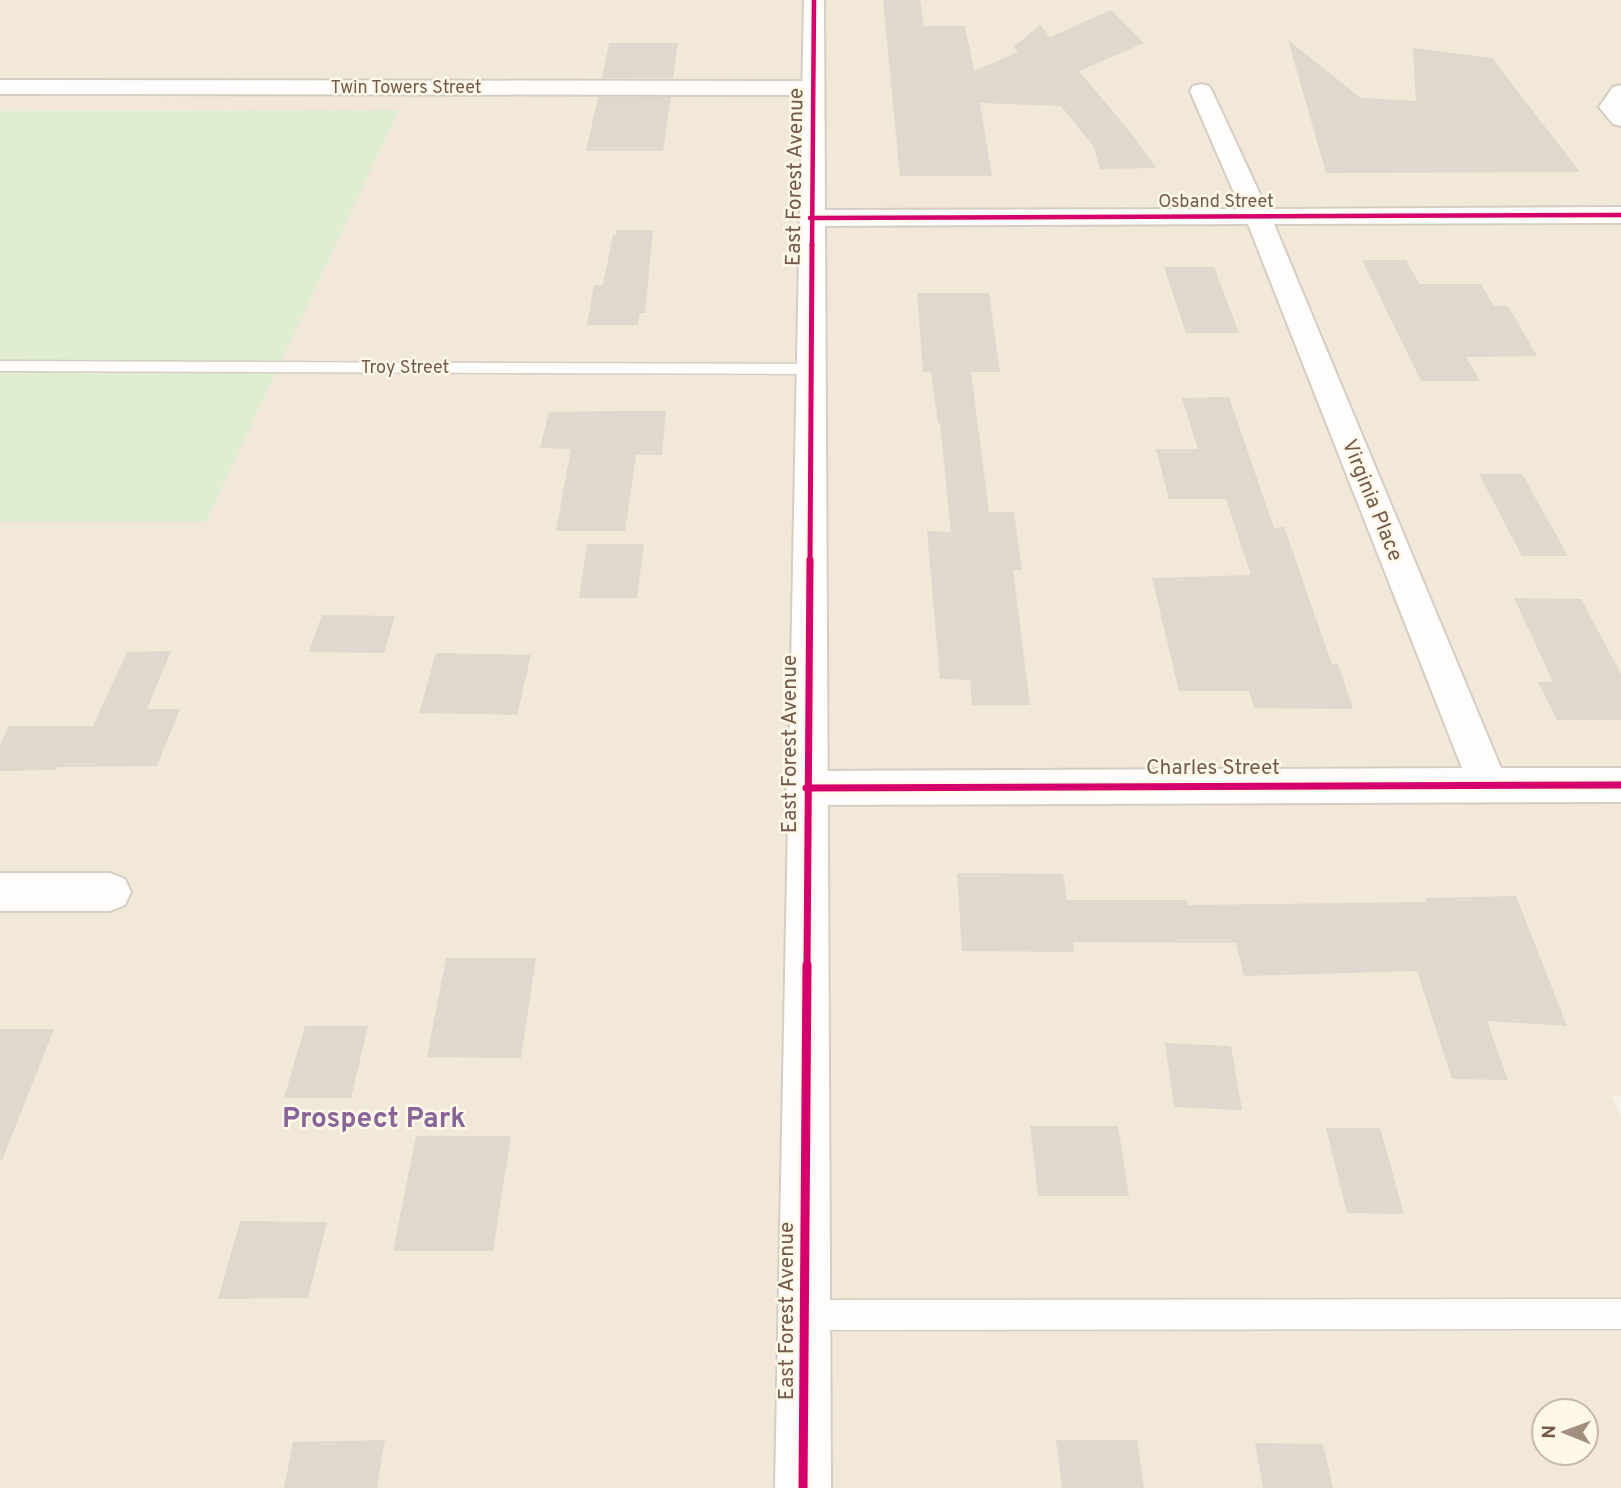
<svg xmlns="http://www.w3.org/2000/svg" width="1621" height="1488" viewBox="0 0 1621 1488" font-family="Overpass,sans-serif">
  <rect width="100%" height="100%" fill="#f6f1e8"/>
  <path fill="#f2e8d8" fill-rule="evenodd" d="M0,0H1621V1096H1612L1621,1119V1488H0ZM1544,1411H1586V1453H1544Z"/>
  <path fill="#e1edd2" d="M399,110L206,522H0V111Z"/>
  <path fill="#e0d7cd" d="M883,0H920L924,26H965L974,71L1018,52L1014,47L1040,25L1050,37L1111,10L1144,43L1079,71L1131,133L1156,168L1100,169L1094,147L1061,106L980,103L992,176H900Z
    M1288,40L1361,98L1416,101L1413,48L1492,58L1580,172L1326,173Z
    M609,43H678L673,78H602Z
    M598,97H671L663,151H586Z
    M617,230H653L645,313H640L638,325H587L594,285H603L613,235H616Z
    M1362,260H1406L1419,284H1481L1494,306H1508L1537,356L1466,357L1480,381H1421Z
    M1164,267H1214L1239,333H1186Z
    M917,293H989L1000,372H971L989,512H1014L1022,570H1013L1030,705H972L970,680L940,679L927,531L951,532L940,423H938L931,372H923Z
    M1229,397L1274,528L1284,527L1332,664H1338L1353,709L1254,708L1249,691H1179L1152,578L1251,575L1226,499H1169L1156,449H1198L1182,398Z
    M614,411H666L662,455H636L625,531H556L571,449L540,448L549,412Z
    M1479,474H1522L1568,556H1522Z
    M587,544H644L637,598H579Z
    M1514,598L1581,599L1621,674V720H1557L1538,682H1553Z
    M322,615L395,616L384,653L309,652Z
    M171,651L147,709H180L157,766L57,767L55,770L0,771V745L9,726H93L127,652Z
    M436,653L531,655L517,715L419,713Z
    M957,873L1063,874L1067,900H1187L1188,905L1427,902L1426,898L1516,896L1567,1026L1487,1021L1508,1080L1452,1079L1417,971L1244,976L1236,943L1073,942L1074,952L962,951Z
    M446,958H536L521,1058L427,1057Z
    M305,1026H368L351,1098H284Z
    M0,1029H54L2,1160L0,1159Z
    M1165,1043L1231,1046L1242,1110L1174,1107Z
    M1030,1126H1118L1129,1196H1038Z
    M1326,1128H1380L1404,1214L1347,1213Z
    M416,1136H511L493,1251H393Z
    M240,1221L327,1222L308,1298L218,1299Z
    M385,1440L377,1488H284L293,1442Z
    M1056,1440H1137L1144,1488H1062Z
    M1255,1443L1323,1444L1333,1488H1263Z"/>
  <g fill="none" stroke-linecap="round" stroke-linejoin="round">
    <g stroke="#d5ccc3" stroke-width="3">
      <path id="lane" d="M0,361L809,364L818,369L809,374L0,371Z
        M1621,1299V1329L803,1330L792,1326L788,1315L792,1304L803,1300Z"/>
    </g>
    <g stroke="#d5ccc3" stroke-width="4">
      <path id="street" d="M0,80L813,81L821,83L824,88L821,93L813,95L0,94Z
        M1201,84L1209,86L1212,91L1267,209L1621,207V223L1274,224L1501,768H1621V802L806,805L792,800L786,788L792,776L806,771L1462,768L1248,224L810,226L801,223L797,218L801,213L810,210L1241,209L1190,91L1193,86Z
        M1621,85V126L1613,124L1599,107L1613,87Z
        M0,873H110L125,879L131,892L125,905L110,911H0Z"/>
    </g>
    <g stroke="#d6cdc4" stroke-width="4">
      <path id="secondary" d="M804,0H824L831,1488H775Z"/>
    </g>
    <use href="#lane" fill="#fefdfc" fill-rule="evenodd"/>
    <use href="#street" fill="#fefdfc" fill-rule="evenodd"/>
    <use href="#secondary" fill="#fefdfc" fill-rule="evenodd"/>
    <g stroke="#fff7e8" stroke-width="7">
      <path id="cycleway-far3" d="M810,218L1621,215
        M812,246L814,0"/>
    </g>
    <g stroke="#fff7e8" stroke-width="9">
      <path id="cycleway-far2" d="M810,562L812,244"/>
    </g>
    <g stroke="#fff7e8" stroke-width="11">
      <path id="cycleway-far1" d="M806,788L1621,785
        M807,967L810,560"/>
    </g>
    <g stroke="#fff7e8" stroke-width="13">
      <path id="cycleway" d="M803,1488L807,965"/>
    </g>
    <use href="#cycleway-far3" stroke="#d6006c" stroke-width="4.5"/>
    <use href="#cycleway-far2" stroke="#d6006c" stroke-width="5"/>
    <use href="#cycleway-far1" stroke="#d6006c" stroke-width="7"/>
    <use href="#cycleway" stroke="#d6006c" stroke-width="9"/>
  </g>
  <g text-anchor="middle" stroke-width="5" stroke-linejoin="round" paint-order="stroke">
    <g font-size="18" fill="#745a48" stroke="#fff7e8">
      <text x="406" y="93">Twin Towers Street</text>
      <text x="1216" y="207">Osband Street</text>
      <text x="405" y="373">Troy Street</text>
    </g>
    <g font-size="21" fill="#745a48" stroke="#fff7e8">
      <text transform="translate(794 177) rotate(-89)" y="7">East Forest Avenue</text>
      <text transform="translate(1373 500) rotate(68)" y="7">Virginia Place</text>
      <text transform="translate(789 744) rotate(-90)" y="7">East Forest Avenue</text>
      <text x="1213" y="774">Charles Street</text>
      <text transform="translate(786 1311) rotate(-90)" y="7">East Forest Avenue</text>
    </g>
    <g font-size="28" font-weight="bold" fill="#896497" stroke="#fff7e8">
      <text x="374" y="1127">Prospect Park</text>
    </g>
  </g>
  <g transform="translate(1565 1432) rotate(271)"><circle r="33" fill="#fff7e8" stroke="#c7b8a8" stroke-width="2"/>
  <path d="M0-5L12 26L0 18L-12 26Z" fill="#a28f80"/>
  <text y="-10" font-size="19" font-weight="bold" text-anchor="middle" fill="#745a48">N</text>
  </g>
</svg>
